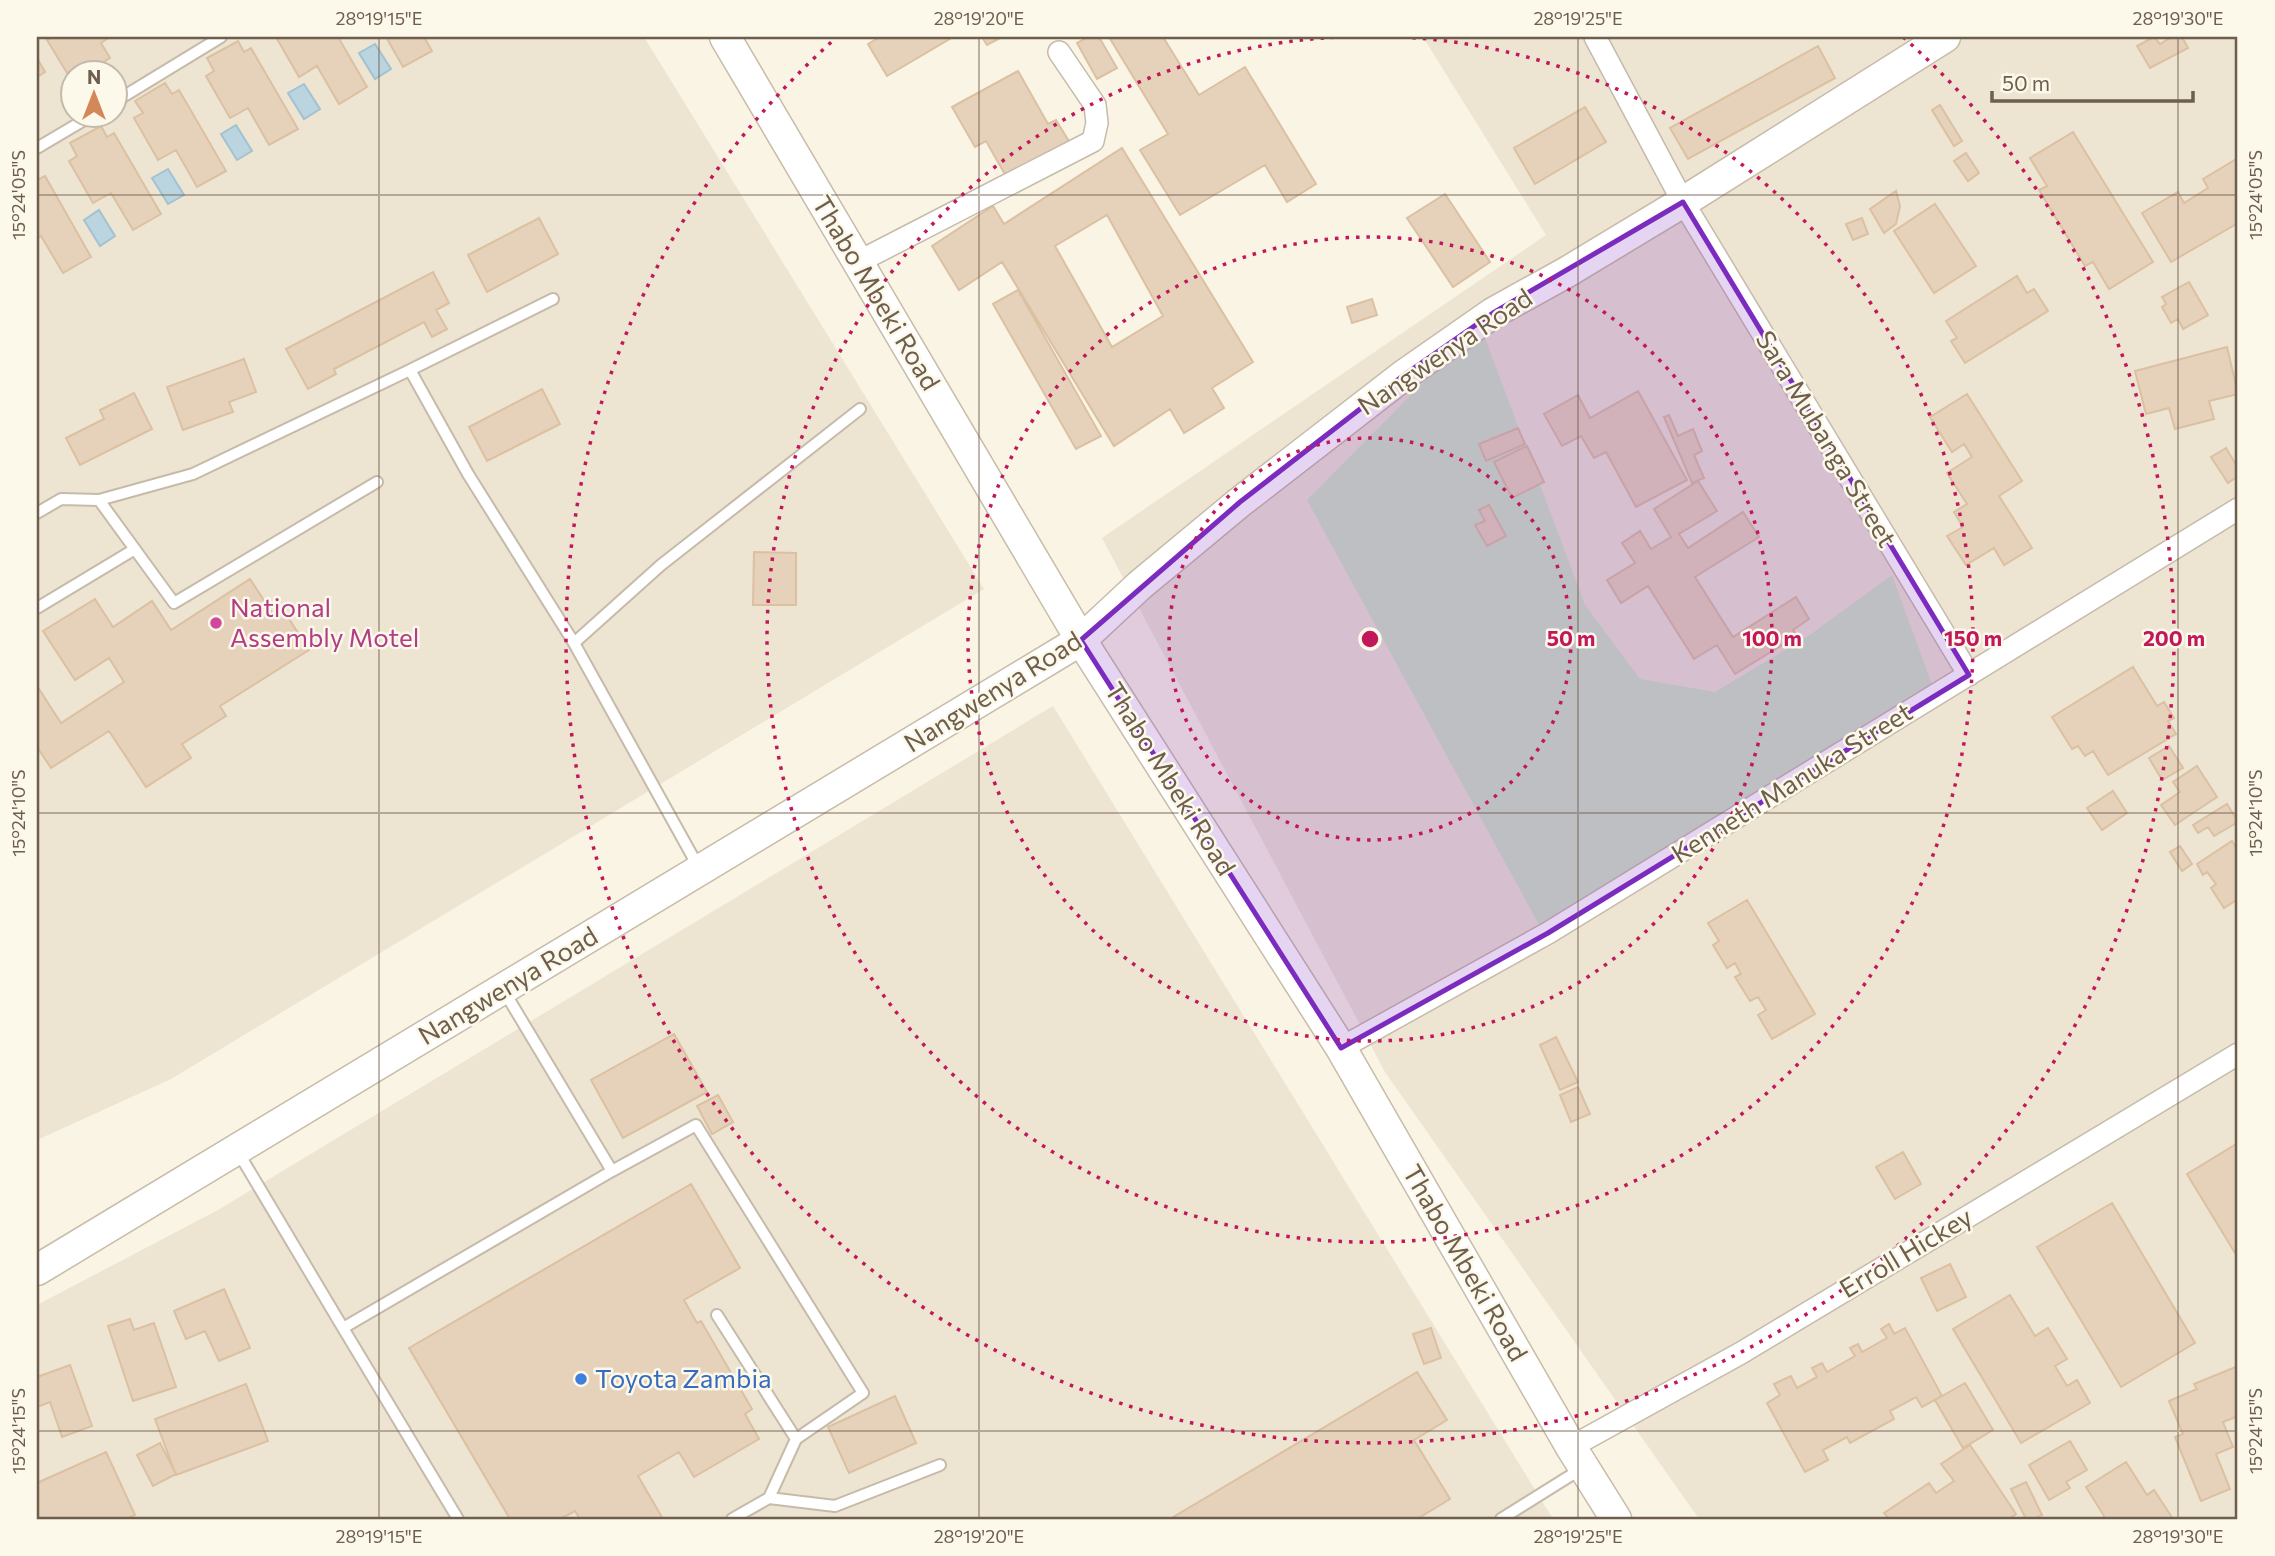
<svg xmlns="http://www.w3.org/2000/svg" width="2275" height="1556" viewBox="0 0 2275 1556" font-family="Commissioner,sans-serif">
  <rect width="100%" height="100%" fill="#f9f4e4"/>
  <path fill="#ede4d2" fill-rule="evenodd" d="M37,37H644L984,589L171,1079L37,1140ZM74,74H116V116H74Z
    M1423,37H2238V1519H1699L1385,1072L1102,538L1546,235Z
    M1053,706L1553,1519H37V1305L218,1210Z"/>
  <path fill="#cde4c5" d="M1480,325L1585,605L1640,679L1715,692L1807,637L1892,575L1935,693L1542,930L1307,500Z"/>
  <path fill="#bbd5e0" stroke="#a3c2d0" stroke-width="2" d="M375,44L391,69L375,79L359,53Z
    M304,84L320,109L304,119L288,93Z
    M236,125L252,151L237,160L221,134Z
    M168,169L184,195L168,204L152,178Z
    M99,210L115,236L100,246L84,220Z"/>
  <path fill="#e6d2ba" stroke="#dbc0a2" stroke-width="2" fill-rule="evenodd" d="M53,37H110L101,43L110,58L84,74L78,67L67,73L47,40Z
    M276,37H338L367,87L339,104L317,66L299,77Z
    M386,37H424L432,51L403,67Z
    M880,37H953L887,76L868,44Z
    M982,37H1002L987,45Z
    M1088,37H1099L1117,68L1097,79L1077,43Z
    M1109,37H1163L1199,95L1245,67L1316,184L1287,202L1265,165L1180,215L1140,150L1168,134Z
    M2154,37L2160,44L2172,37H2182L2188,48L2150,68L2137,46Z
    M238,41L244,52L251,48L298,129L269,145L248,108L230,118L206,76L214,71L207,58Z
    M1818,46L1835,78L1688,159L1670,128Z
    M37,58L45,72L37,77Z
    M1018,71L1048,124L1056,120L1070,143L1007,178L986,141L975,147L952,107Z
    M165,83L172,94L179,90L226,171L197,187L176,150L158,160L134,118L143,113L135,101Z
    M1940,105L1962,141L1954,146L1932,110Z
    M1585,107L1606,142L1535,184L1514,148Z
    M101,126L107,137L114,133L161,214L133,230L111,193L93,203L69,161L77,156L70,143Z
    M2073,132L2153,262L2109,289L2093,262L2085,266L2039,190L2047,186L2030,158Z
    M1122,148L1253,362L1212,388L1224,408L1184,433L1170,409L1114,446L1002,262L959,290L932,246L993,206L1004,224ZM1107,215L1163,316L1112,347L1055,246Z
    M1966,153L1979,173L1968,181L1954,161Z
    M2238,158V223L2171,262L2142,213L2178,192L2184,203L2208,188L2203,179Z
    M45,176L91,257L63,273L41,236L37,238V180Z
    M1896,191L1900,206L1896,224L1884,233L1870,209Z
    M1445,194L1490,262L1453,287L1407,218Z
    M1935,204L1976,266L1934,293L1894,231Z
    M539,218L558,254L487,292L468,255Z
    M1862,218L1868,234L1853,240L1846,224Z
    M433,272L449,303L436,310L447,329L432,337L424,322L334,369L336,374L308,389L286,349Z
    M2017,276L2027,293L2034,289L2048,311L1965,363L1951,341L1957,338L1946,321Z
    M2189,282L2208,315L2183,329L2178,319L2171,323L2162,307L2166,304L2162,297Z
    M1018,290L1101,436L1076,449L993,304Z
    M1372,299L1377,315L1352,323L1347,307Z
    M2227,347L2238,394L2209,401L2214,419L2175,429L2169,408L2146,414L2135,371Z
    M244,359L256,392L229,402L233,412L183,430L167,387Z
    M542,389L560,424L487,461L469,427Z
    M1638,391L1687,480L1636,507L1606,452L1594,458L1581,436L1562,446L1544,414L1578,395L1590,418Z
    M134,393L152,429L80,465L66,438L104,419L100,410Z
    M1967,394L2022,481L1999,496L2032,548L2004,565L1994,548L1966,565L1947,536L1963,527L1954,512L1967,504L1947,473L1972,457L1964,444L1952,452L1930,417Z
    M1669,415L1678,436L1693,429L1702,451L1694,455L1704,478L1692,483L1664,417Z
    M1518,428L1525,444L1486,461L1479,444Z
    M1527,446L1544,482L1512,498L1494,462Z
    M2226,448L2238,468V476L2228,483L2211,457Z
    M1698,481L1717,511L1679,534L1688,548L1743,512L1759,537L1695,577L1733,637L1796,597L1809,619L1793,630L1797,636L1735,674L1717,645L1694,659L1648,586L1621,603L1607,580L1635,563L1622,543L1640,531L1651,549L1671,537L1654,509Z
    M1489,505L1506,536L1487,546L1475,525L1485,521L1479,510Z
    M754,552L796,553V605H753Z
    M250,579L273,614L282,608L309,650L220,706L226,716L182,744L191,758L146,787L109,731L51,768L37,747V686L61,723L124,682L109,658L75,680L43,631L95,599L113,627L152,601L171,630Z
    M2133,667L2157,706L2164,702L2174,718L2168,721L2176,734L2108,775L2093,751L2085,756L2078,746L2072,749L2052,717Z
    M2169,746L2183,768L2162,780L2149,758Z
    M2197,766L2217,797L2175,825L2161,805L2180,792L2173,782Z
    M2113,791L2127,813L2102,830L2087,808Z
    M2227,804L2238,822L2214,836L2208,827L2198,833L2193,825Z
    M2232,841L2238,851V899L2224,908L2211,888L2216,884L2207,872L2203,875L2197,864Z
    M2180,846L2192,864L2182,871L2170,852Z
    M1747,900L1815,1014L1772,1039L1758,1015L1766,1010L1758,997L1750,1001L1735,977L1741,974L1735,963L1727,968L1713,945L1719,941L1708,923Z
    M674,1034L707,1092L623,1138L591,1080Z
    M1556,1037L1578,1082L1560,1090L1540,1045Z
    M1578,1087L1590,1114L1571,1122L1560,1095Z
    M718,1095L733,1122L712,1134L697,1106Z
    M2238,1143V1258L2187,1174Z
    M1903,1152L1921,1184L1895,1199L1876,1167Z
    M691,1184L740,1268L684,1300L697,1323L701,1321L752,1409L745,1414L759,1439L694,1477L679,1452L638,1476L663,1519H580L575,1511L560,1519H510L409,1348Z
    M2112,1203L2195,1343L2121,1387L2037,1247Z
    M1950,1264L1966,1297L1937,1311L1921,1278Z
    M224,1289L250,1348L219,1361L205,1331L186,1339L174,1311Z
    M2010,1295L2035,1336L2048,1328L2067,1359L2055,1366L2067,1386L2077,1380L2090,1403L2021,1443L1953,1329Z
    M130,1319L134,1330L154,1323L176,1387L133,1401L108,1326Z
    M1889,1324L1894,1334L1905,1328L1942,1396L1922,1407L1916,1397L1890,1411L1894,1419L1850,1443L1847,1437L1823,1450L1828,1460L1805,1472L1767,1403L1780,1395L1774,1384L1791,1376L1797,1388L1817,1377L1812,1368L1822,1363L1827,1372L1855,1356L1850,1348L1858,1344L1862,1352L1887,1338L1881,1329Z
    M1431,1328L1441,1358L1424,1364L1413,1334Z
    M70,1365L92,1426L62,1437L50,1402L37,1407V1377Z
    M2238,1366V1416L2223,1422L2233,1447L2216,1454L2230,1489L2201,1501L2175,1437L2183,1434L2169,1401L2197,1389L2194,1384Z
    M1417,1372L1447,1420L1414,1440L1450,1499L1417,1519H1170Z
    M1965,1383L1993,1430L1963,1448L1935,1400Z
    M246,1384L268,1441L176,1475L155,1419Z
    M895,1396L916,1443L849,1473L828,1427Z
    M2070,1441L2087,1470L2066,1482L2070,1488L2049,1500L2029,1465Z
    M160,1443L176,1474L153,1486L137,1455Z
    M1970,1445L2016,1514L2009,1519H1889L1884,1513L1929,1483L1936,1493L1954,1481L1941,1464Z
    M106,1452L135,1515L126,1519H37V1483Z
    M2126,1462L2147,1495L2154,1490L2173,1519H2106L2086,1487Z
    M2026,1482L2042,1515L2033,1519H2026L2011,1489Z"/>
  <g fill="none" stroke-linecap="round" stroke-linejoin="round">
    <g stroke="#c6bbaa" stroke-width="14">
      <path id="lane" d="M116,101L221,37
        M37,148L91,116
        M410,370L553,299
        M99,500L174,603L377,482
        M37,513L61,499L99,500L193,474L410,370L468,474L574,643L699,868
        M37,608L135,549
        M574,643L661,565L860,409
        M238,1152L343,1328L612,1171L504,991
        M612,1171L696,1125L863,1393L796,1439L769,1498L732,1519
        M717,1315L796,1439
        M343,1328L458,1519
        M769,1498L835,1506L940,1465
        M1501,1519L1581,1469"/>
    </g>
    <g stroke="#c6bbaa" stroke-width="24">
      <path id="street" d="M1595,37L1683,202L1969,675
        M858,262L1093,141L1097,123L1095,105L1059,52
        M1341,1048L1548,933L2238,509
        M1571,1447L1741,1353L2238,1054"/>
    </g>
    <g stroke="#c8bca8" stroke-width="33">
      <path id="secondary" d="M725,37L1081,640L1341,1048L1571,1447L1616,1519
        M37,1270L1081,640L1140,585L1240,502L1404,375L1493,313L1567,272L1683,202L1945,37"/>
    </g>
    <use href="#lane" stroke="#fff" stroke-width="10"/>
    <use href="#street" stroke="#fff" stroke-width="21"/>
    <use href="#secondary" stroke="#fff" stroke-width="30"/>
  </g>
  <path fill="#7b2cbf" fill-opacity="0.2" stroke="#7b2cbf" stroke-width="5" stroke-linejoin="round" d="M1683,202L1969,675L1548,933L1341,1048L1081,640L1240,502L1404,375L1493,313Z"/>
  <path fill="none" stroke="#6e5e4d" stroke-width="2" stroke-opacity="0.45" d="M379,37V1519M979,37V1519M1578,37V1519M2178,37V1519M37,195H2238M37,813H2238M37,1431H2238"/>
  <g fill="none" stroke="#c2185b" stroke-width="3.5" stroke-dasharray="3.5 7">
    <circle cx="1370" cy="639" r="201"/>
    <circle cx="1370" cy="639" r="402"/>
    <path d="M1402 37A603 603 0 1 1 1338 37"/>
    <path d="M1903 37A804 804 0 1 1 837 37"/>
  </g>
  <circle fill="#d1479c" stroke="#fcf8ea" stroke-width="2.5" cx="216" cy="623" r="7"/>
  <circle fill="#3f7fe0" stroke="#fcf8ea" stroke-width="2.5" cx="581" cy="1379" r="7"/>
  <g text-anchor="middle" stroke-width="5" stroke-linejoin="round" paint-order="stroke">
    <g font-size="26" fill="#6e5e4d" stroke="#fcf8ea">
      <text transform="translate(876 293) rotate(59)" y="9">Thabo Mbeki Road</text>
      <text transform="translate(1445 352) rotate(-34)" y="9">Nangwenya Road</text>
      <text transform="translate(1826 439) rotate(59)" y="9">Sara Mubanga Street</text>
      <text transform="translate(993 692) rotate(-32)" y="9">Nangwenya Road</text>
      <text transform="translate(1170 779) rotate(58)" y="9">Thabo Mbeki Road</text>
      <text transform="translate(1792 783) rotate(-32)" y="9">Kenneth Manuka Street</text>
      <text transform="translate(508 986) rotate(-31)" y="9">Nangwenya Road</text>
      <text transform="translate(1906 1253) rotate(-31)" y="9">Erroll Hickey</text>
      <text transform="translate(1465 1263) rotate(60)" y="9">Thabo Mbeki Road</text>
    </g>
    <g font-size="26" fill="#b23c85" stroke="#fcf8ea" text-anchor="start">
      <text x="230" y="617">National<tspan x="230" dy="30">Assembly Motel</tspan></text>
    </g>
    <g font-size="26" fill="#366cbe" stroke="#fcf8ea" text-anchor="start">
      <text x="595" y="1388">Toyota Zambia</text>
    </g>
  </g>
  <circle cx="1370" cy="639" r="10" fill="#c2185b" stroke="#fcf8ea" stroke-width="3.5"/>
  <g font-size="21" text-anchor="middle" font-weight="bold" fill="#c2185b" stroke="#fcf8ea" stroke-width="5" stroke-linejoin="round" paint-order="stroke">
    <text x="1571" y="646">50 m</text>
    <text x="1772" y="646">100 m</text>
    <text x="1973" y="646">150 m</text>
    <text x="2174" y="646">200 m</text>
  </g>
  <rect width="2275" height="1556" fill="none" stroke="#fcf8ea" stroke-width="77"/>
  <g transform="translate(94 94)"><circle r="33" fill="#fcf8ea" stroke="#c3baab" stroke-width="2"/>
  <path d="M0-5L12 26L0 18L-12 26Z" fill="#d48758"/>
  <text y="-10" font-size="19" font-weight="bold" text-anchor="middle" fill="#6e5e4d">N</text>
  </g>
  <path d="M1992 91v10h201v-10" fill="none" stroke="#6e5e4d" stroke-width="3.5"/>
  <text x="2002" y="91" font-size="21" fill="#6e5e4d" stroke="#fcf8ea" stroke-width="5" paint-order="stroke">50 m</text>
  <rect x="38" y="38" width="2198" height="1480" fill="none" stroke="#6e5e4d" stroke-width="2.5"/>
  <g font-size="18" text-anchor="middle" fill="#6e5e4d">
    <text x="379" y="25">28°19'15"E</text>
    <text x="979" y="25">28°19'20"E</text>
    <text x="1578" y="25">28°19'25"E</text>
    <text x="2178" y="25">28°19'30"E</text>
    <text transform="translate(19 195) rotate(-90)" y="6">15°24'05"S</text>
    <text transform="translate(2256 195) rotate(-90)" y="6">15°24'05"S</text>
    <text transform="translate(19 813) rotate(-90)" y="6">15°24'10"S</text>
    <text transform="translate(2256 813) rotate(-90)" y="6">15°24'10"S</text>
    <text transform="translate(19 1431) rotate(-90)" y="6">15°24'15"S</text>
    <text transform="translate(2256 1431) rotate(-90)" y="6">15°24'15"S</text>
    <text x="379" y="1543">28°19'15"E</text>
    <text x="979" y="1543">28°19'20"E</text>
    <text x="1578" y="1543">28°19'25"E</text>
    <text x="2178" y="1543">28°19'30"E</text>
  </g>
</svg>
